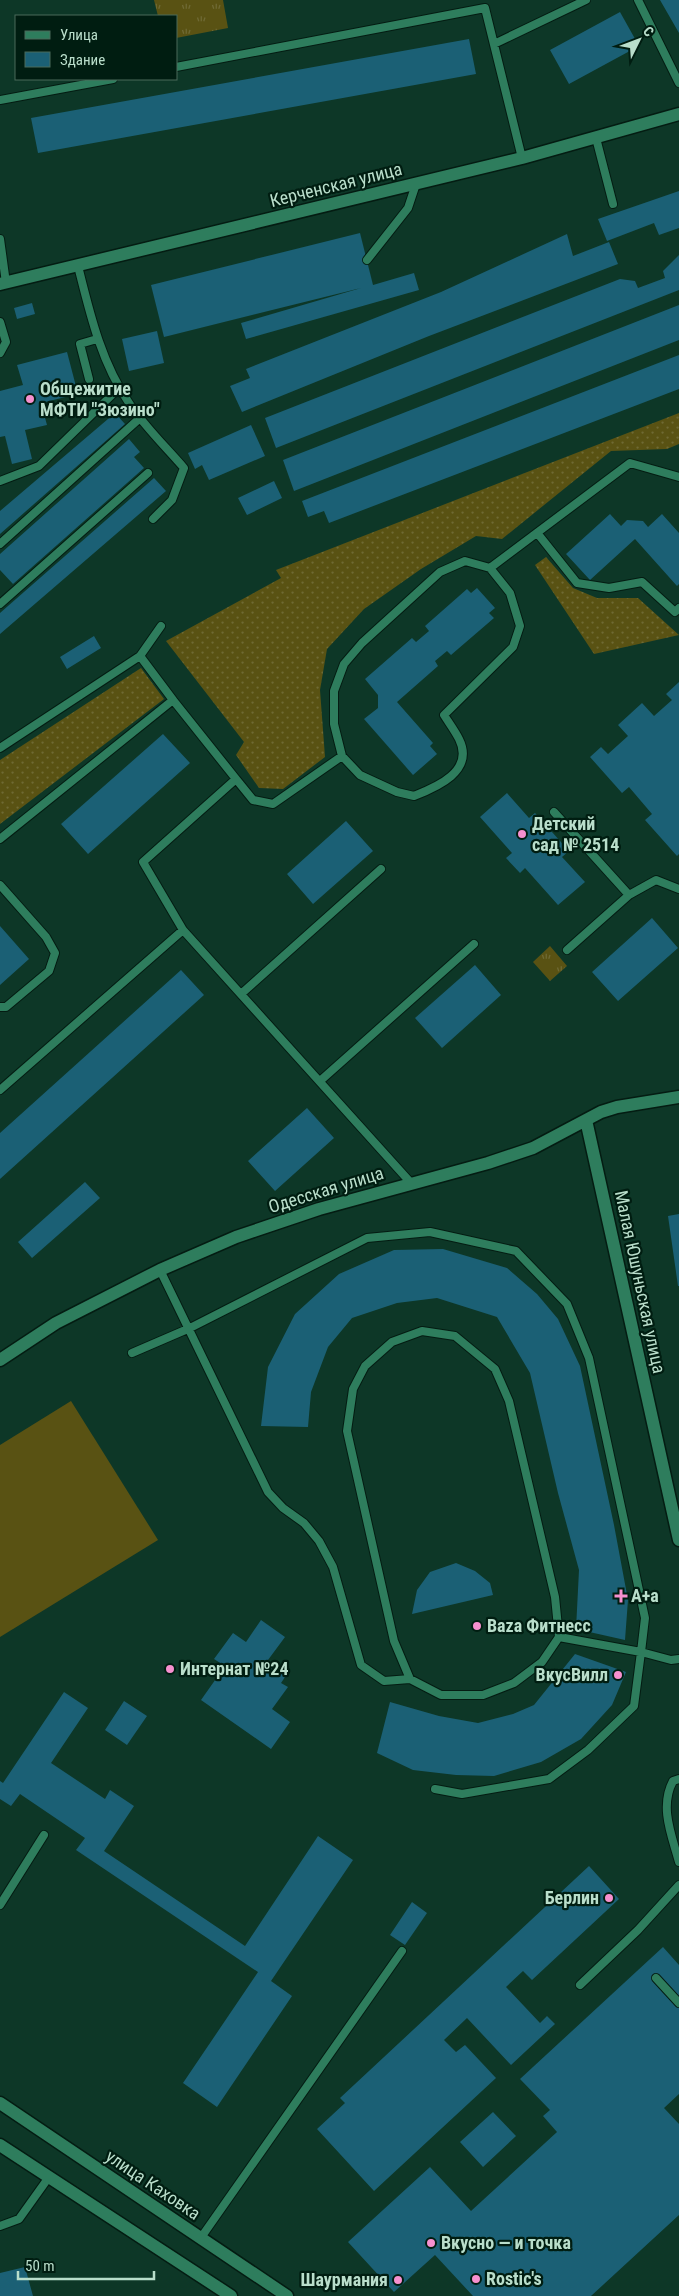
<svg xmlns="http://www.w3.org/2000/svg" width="679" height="2296" viewBox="0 0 679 2296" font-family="'Roboto Condensed',sans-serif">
  <defs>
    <pattern id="grass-dots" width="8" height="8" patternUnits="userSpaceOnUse" patternTransform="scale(1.25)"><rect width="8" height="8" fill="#595213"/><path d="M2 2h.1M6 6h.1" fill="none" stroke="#6f6a34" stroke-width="1.8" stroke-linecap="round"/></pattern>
    <pattern id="park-tufts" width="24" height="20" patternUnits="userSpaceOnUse" patternTransform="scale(1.25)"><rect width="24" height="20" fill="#595213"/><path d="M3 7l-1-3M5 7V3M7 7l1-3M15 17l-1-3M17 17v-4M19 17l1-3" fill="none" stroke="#6f6a34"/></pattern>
  </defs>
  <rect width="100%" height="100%" fill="#0d3727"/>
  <path fill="url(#grass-dots)" d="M679,413V444L667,449L611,451L502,539L476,536L421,569L364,609L327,649L320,690L325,757L283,789L259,788L236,755L244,742L166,641L281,578L276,570Z
    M546,557L573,588L597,598H638L679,635L594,654L535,565Z
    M141,668L164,699L0,824V760Z"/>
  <path fill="url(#park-tufts)" d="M154,0H223L228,28L176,38V16H158Z
    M550,946L567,966L550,981L533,962Z"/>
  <path fill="#595213" d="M71,1401L158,1540L0,1637V1445Z"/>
  <path fill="#1b6075" d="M660,0H679V33Z
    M620,12L639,46L569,84L550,50Z
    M469,39L476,74L38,153L31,118Z
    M679,191V228L659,235L654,223L607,241L598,219Z
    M360,233L373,285L414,273L419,290L246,339L241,323L361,288L164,337L151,285Z
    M567,234L573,256L609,242L618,264L429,336L242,412L230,386L250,378L246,369L441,292Z
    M679,255V290L276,448L265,418L620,279L635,281L638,288L665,278L663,271Z
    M32,303L35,314L17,319L14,308Z
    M679,305V340L294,491L283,460Z
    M157,331L164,363L129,371L122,339Z
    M67,352L78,394L41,403L47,425L25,430L32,459L12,464L5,436L0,437V391L23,385L17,365Z
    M679,355V389L329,523L324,511L308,517L302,501Z
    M115,413L125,424L0,534V511Z
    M251,425L265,456L209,480L202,465L195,469L188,453Z
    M129,439L140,452L134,457L144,468L13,584L0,570V554Z
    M154,478L166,491L0,634V613Z
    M274,481L282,498L247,515L238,498Z
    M610,514L621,526L627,520L643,521L648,527L662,514L679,533V584L677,586L635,539L590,580L566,554Z
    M477,588L495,608L489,613L494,618L451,655L447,651L435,661L438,666L397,702L433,743L430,746L437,754L413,775L364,719L378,708V695L365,679L412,638L416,642L429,631L425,626L467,589L471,593Z
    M94,636L101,648L67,669L60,657Z
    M679,682V854L677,856L645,820L652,814L629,787L622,793L590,757L601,747L608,754L628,736L618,725L642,703L654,716L672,700L666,694Z
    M163,734L190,763L88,854L61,824Z
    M507,793L529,818L535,813L569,851L562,857L585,882L558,905L525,868L520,873L506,858L512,853L480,817Z
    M346,821L373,851L313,904L287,874Z
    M652,918L678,948L618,1001L592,972Z
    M0,926L29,959L0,985Z
    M475,965L501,995L442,1048L415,1018Z
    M181,970L204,995L0,1179V1133Z
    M307,1108L334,1138L275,1191L248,1161Z
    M85,1182L100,1198L32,1258L18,1242Z
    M679,1214V1286H678L668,1216Z
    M443,1249L507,1268L537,1294L558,1319L580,1366L614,1525L628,1600L625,1640L576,1629L579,1570L558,1493L530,1373L497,1317L437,1298L397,1303L352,1318L328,1347L311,1392L308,1427L261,1426L268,1367L295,1314L339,1274L394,1250Z
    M456,1563L475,1571L490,1583L493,1595L412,1614L417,1590L430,1572Z
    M261,1620L285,1637L268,1660L287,1674L281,1683L288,1687L272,1709L290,1722L271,1749L201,1700L225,1666L214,1659L233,1633L246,1642Z
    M575,1654L626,1672L612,1705L581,1739L541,1762L494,1776L456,1775L413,1770L377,1753L390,1702L439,1716L478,1723L513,1714L534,1705Z
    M64,1692L88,1708L51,1763L105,1799L110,1790L134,1806L104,1851L245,1946L318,1836L353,1860L271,1981L292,1996L217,2107L183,2083L258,1972L76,1850L85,1838L20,1794L11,1806L0,1799V1781L3,1783Z
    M124,1701L147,1716L127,1745L105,1730Z
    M589,1866L619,1899L532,1980L523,1971L506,1987L540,2023L547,2016L555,2024L511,2065L467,2018L444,2040L456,2052L465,2045L496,2078L374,2191L317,2129L345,2103L340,2098Z
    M412,1902L427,1913L405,1945L390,1935Z
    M663,1947L679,1965V2094L664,2108L679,2124V2215L591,2296H473L435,2255L394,2292L348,2242L430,2167L471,2211L557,2132L543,2116L550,2110L520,2079Z
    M493,2112L516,2136L483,2167L460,2142Z
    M25,2267L33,2296H0V2273Z"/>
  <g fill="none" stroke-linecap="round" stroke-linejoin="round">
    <g stroke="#041c12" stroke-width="10">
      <path id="lane" d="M638,0L679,83
        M494,44L586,0
        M176,67L485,8L522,158
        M0,100L113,79
        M596,138L613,204
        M0,239L6,283
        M367,260L408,208L416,184
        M78,266C90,314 101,362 129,403C144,426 166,447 184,468L172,500L153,519
        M0,322L6,342L0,353
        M89,379L80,344L97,339
        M0,481L39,466L119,388
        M538,534L577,583L609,588L642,582L675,612L679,608
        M0,544L140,418
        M465,561L490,568L510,593L520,626L513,647L444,715C449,723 455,731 459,739C475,771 437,787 414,796L397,792L360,775L342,756L334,724V691L344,664L362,643L440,572Z
        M490,568L630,463L679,477
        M0,604L148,473
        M173,700L236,779
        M0,748L140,656L161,626
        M342,756L273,804L253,800L236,779L143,862L183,930L411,1183
        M554,812L629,895
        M0,839L173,700L140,656
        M0,885L46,937L55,953L49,971L6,1007H0
        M567,950L629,895L656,880L679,889
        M241,994L381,869
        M320,1081L474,944
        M0,1090L183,930
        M160,1270L268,1492L283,1508L304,1523L319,1541L333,1567L361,1665L384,1681L410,1679
        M132,1353L190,1328L367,1238L430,1232L516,1251L567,1304L589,1358L645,1618L641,1652L671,1660L679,1659
        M679,1779L673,1781C659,1807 672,1836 679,1862
        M435,1789L462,1794L549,1779L588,1750L634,1706L641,1652L559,1637L555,1597L509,1401L495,1369L455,1336L422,1331L392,1342L365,1366L353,1389L347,1431L394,1641L410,1679L441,1695H483L514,1683L542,1662L559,1637
        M0,1905L44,1835
        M656,1978L679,2003
        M580,1985L638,1930L679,1885
        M0,2226L19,2219L49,2177
        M200,2239L402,1951"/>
    </g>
    <g stroke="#041c12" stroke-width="15">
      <path id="street" d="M586,1120L679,1540
        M0,1360L56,1323L160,1270L236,1237L319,1209L488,1163L533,1148L601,1112L617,1107L679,1097"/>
    </g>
    <g stroke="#041c12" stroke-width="15">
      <path id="secondary" d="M0,284L522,158L679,114
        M0,2103L287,2296
        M0,2145L231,2296"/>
    </g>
    <use href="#lane" stroke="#2e7d5d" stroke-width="8"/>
    <use href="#street" stroke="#2e7d5d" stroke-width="12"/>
    <use href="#secondary" stroke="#2e7d5d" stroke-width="12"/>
  </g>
  <g fill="#f690cf" stroke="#001d11" stroke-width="2">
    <circle cx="30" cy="399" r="5"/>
    <circle cx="522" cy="834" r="5"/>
    <path d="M618.5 1588.5h5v5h5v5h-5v5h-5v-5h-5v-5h5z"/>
    <circle cx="477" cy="1626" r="5"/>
    <circle cx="170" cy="1669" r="5"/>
    <circle cx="618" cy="1675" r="5"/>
    <circle cx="609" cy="1898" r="5"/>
    <circle cx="431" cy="2243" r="5"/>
    <circle cx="476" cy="2279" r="5"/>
    <circle cx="398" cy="2280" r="5"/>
  </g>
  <g text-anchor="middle" stroke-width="4.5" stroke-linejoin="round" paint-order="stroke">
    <g font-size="18" fill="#b9decb" stroke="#001d11">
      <text transform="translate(336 185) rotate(-14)" y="6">Керченская улица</text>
      <text transform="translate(326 1190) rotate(-17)" y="6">Одесская улица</text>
      <text transform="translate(640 1282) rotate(78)" y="6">Малая Юшуньская улица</text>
      <text transform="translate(153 2185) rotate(34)" y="6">улица Каховка</text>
    </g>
    <g font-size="18" font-weight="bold" fill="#b9decb" stroke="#001d11" text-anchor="start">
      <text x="40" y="395">Общежитие<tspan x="40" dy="21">МФТИ "Зюзино"</tspan></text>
      <text x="532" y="830">Детский<tspan x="532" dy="21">сад № 2514</tspan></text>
      <text x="631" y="1602">А+а</text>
      <text x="487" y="1632">Baza Фитнесс</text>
      <text x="180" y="1675">Интернат №24</text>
      <text x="608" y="1681" text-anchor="end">ВкусВилл</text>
      <text x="599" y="1904" text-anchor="end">Берлин</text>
      <text x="441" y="2249">Вкусно — и точка</text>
      <text x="486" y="2285">Rostic's</text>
      <text x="388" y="2286" text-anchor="end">Шаурмания</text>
    </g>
  </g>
  <rect x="15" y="15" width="162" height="65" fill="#001d11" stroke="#4a6a5b"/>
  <rect x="25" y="31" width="25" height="8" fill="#2e7d5d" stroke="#4a6a5b"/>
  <text x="60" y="40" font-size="15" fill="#b9decb">Улица</text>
  <rect x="25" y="52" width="25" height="15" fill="#1b6075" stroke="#4a6a5b"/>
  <text x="60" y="65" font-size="15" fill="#b9decb">Здание</text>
  <g transform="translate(639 40) rotate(48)" stroke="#001d11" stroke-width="4" paint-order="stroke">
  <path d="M0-4L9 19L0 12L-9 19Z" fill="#b9decb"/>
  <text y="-8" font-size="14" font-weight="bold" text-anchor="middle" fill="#b9decb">С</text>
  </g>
  <path d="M18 2271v8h136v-8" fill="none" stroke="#b9decb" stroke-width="2.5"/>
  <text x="25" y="2271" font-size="15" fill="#b9decb" stroke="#001d11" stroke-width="4" paint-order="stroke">50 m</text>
</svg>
